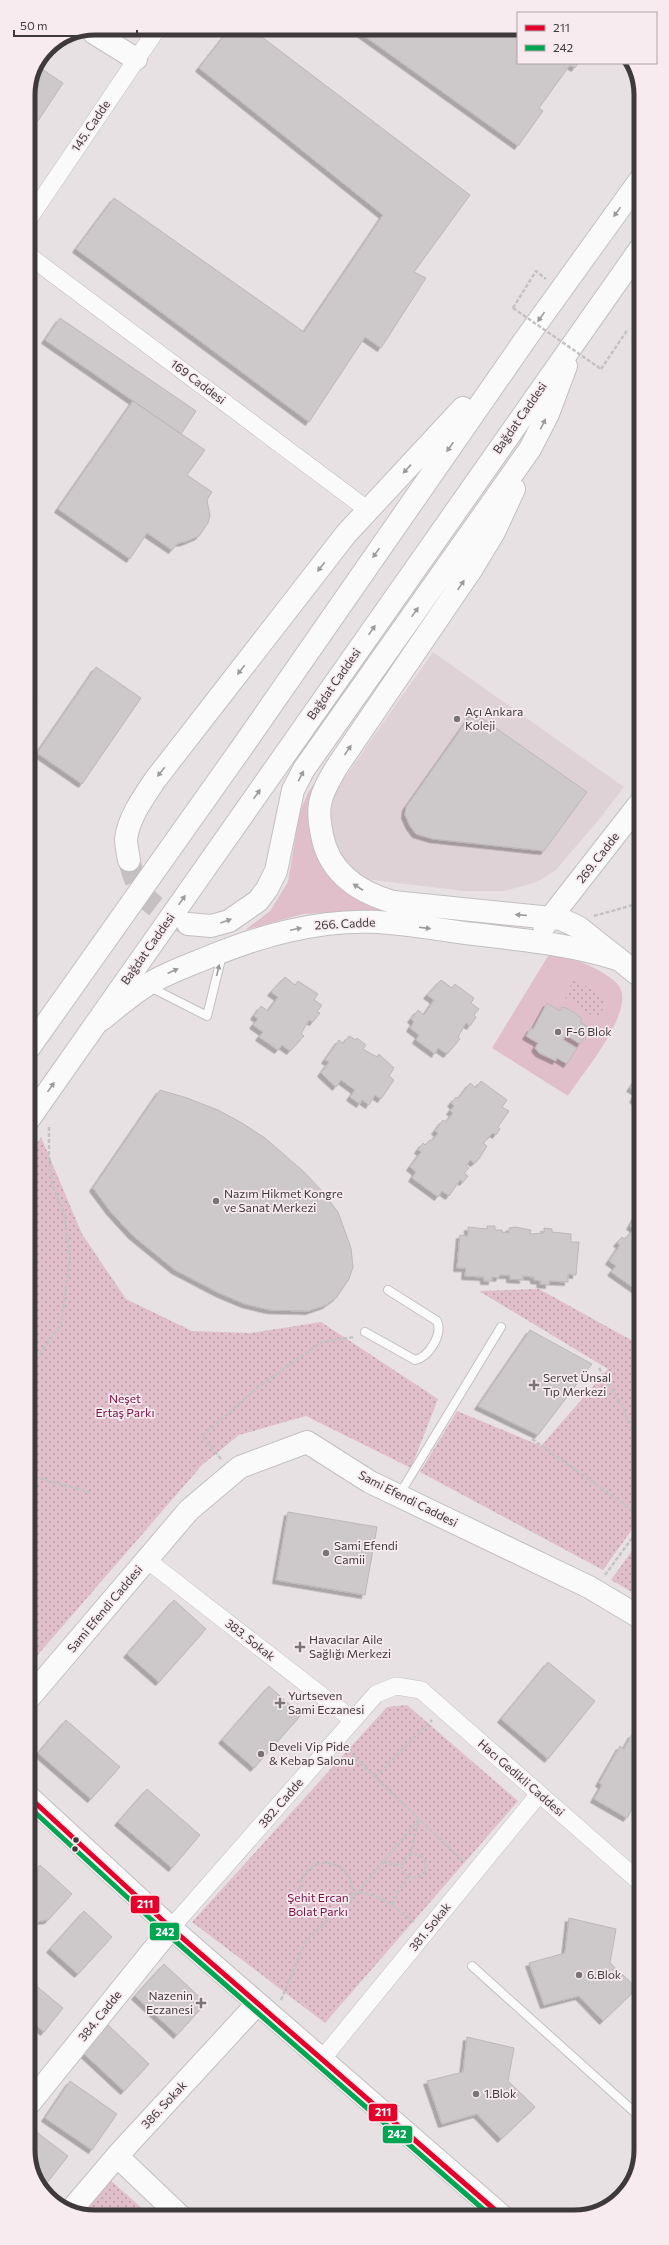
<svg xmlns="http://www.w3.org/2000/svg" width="669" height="2245" viewBox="0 0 669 2245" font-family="Commissioner,sans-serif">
  <defs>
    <pattern id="park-dots" width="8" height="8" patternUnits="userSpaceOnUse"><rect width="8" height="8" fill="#e0bfca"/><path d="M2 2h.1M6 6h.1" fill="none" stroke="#b79ca5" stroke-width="1.8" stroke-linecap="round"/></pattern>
    <filter id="shadow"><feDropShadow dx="-3.5" dy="3.5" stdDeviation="0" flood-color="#0004"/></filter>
  </defs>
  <rect width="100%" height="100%" fill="#e7e1e3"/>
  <path fill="#dfd2d6" d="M433,652L624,787L601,817L556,870L537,882L504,891H464L364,879L343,864L329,828L332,805L336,790Z"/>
  <path fill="#e0bfca" d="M322,771L313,799L361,900L381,910L303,914L245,930L270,911L288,882L300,811L308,793Z
    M548,956C566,955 584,962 600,971C606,975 615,980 619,986C636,1011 582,1074 568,1096L492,1048Z"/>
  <path fill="url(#park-dots)" d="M575,979L608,1000L597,1019L563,996Z
    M41,1137L82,1234L126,1299L192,1331L250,1333L321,1322L438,1399L411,1468L306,1416L239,1435L202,1465L29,1665V1156Z
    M539,1289L640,1345L641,1517L603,1570L420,1472L457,1411L541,1446L608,1369L479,1291Z
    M641,1538V1597L611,1580Z
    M407,1705L518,1801L325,2023L192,1922L387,1707Z
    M109,2179L152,2217H90L81,2213Z"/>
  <path fill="#cdc8ca" stroke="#bcb8b9" filter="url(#shadow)" d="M518,29V63H578L575,68L570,65L539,108L543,111L518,146L356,30Z
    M228,31H254L470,195L414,272L426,278L381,348L365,337L309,422L76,249L114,198L304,332L383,215L199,68Z
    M36,65L63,83L28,136V95L33,69Z
    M60,318L196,411L181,434L45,340Z
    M133,401L205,450L187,475L212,492L207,500L210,516L208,523L199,536L185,542L178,543L172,550L147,533L130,559L58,509Z
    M96,667L141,698L82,784L37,753Z
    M473,712L587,792L544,851L433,839L416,834L410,826L405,815L406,807Z
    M285,977L295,985L298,981L318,994L314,1000L322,1005L317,1012L320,1013L313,1022L309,1020L301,1034L304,1036L290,1051L282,1045L278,1050L259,1037L263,1032L253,1025L258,1019L254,1016L261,1006L268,1011L278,997L271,992Z
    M441,980L452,988L455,984L474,998L471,1003L479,1009L474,1015L476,1017L470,1026L466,1023L458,1037L460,1039L447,1054L438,1048L435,1054L416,1040L419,1035L410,1028L414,1022L411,1019L418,1010L424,1015L434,1000L427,995Z
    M547,1003L560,1011L562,1007L566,1008L576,1014L582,1019L580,1022L590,1028L580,1044L566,1035L563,1040L577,1048L567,1064L557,1058L556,1061L539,1053L535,1048L538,1043L526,1036L531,1028L533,1029Z
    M349,1036L356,1040L357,1038L366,1045L363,1049L377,1057L379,1054L394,1068L389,1076L394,1080L381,1099L375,1095L369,1105L362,1100L360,1104L350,1097L355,1090L341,1080L336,1087L321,1073L329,1062L325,1060L339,1040L343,1044Z
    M640,1074V1105L633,1099L637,1092L630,1088Z
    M481,1081L507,1100L502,1107L509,1111L498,1127L500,1129L496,1135L493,1133L483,1143L487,1146L479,1159L474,1163L470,1160L466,1166L469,1168L464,1173L468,1176L463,1182L460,1180L449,1196L442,1191L438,1197L412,1178L416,1172L410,1167L421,1152L418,1150L423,1143L425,1145L430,1140L432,1141L438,1133L435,1131L443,1120L446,1122L453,1113L450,1111L454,1106L451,1103L456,1097L458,1099L470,1083L476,1088Z
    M160,1090L187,1098L218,1110L242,1123L265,1138L303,1171L322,1191L338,1212L351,1248L353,1267L349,1279L337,1297L326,1305L309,1311L270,1310L245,1304L219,1293L175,1270L132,1235L110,1211L93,1188Z
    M640,1211V1287L638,1291L611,1272L616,1266L609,1261L620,1245L617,1243L622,1237L625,1239L634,1229L630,1226L638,1212Z
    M487,1226H495V1230H502V1232L509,1233V1228L515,1227L531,1230L530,1234L544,1233V1228L552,1229V1232L571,1234V1242H579L576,1275L568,1274V1282L549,1281V1285L540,1284L541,1281L534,1280V1277L523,1276V1280L510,1279V1275H500L499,1278L492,1277V1281H484V1277L465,1276L466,1268H457L460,1235L468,1236V1227L487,1229Z
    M530,1330L592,1364L538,1435L478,1406Z
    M288,1512L377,1527L365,1595L276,1580Z
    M174,1600L206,1629L159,1682L127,1654Z
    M548,1662L595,1701L548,1759L501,1719Z
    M269,1686L301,1715L254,1768L222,1740Z
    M66,1720L120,1767L91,1799L38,1753Z
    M632,1734L641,1740V1802L638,1806L635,1804L627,1818L594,1799L602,1785L599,1783L620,1746L624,1749Z
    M147,1789L200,1835L172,1868L118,1822Z
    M40,1865L72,1894L48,1920L40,1921L29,1931V1876Z
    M84,1911L112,1937L78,1974L50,1949Z
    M569,1918L616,1929L610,1963L637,1988L603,2021L579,1996L544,2005L529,1963L565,1953Z
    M164,1964L206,2003L177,2035L135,1996Z
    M29,1980L63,2008L44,2032L29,2019Z
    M107,2024L149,2064L124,2091L81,2051Z
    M467,2037L514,2048L508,2081L535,2107L501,2139L477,2114L442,2124L427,2081L463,2072Z
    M70,2081L117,2114L92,2150L45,2118Z
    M30,2127L68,2156L43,2188L29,2163Z"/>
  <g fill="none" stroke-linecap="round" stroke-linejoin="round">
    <path stroke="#c5c0c1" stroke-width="22" stroke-dasharray="22 11" stroke-linecap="butt" d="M129,860C139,899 152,908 188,924"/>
    <g stroke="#c3bfc0" stroke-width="10">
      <path id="lane" d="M150,987L207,1016L222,955
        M365,1332L415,1360C429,1357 443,1334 437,1321L388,1290
        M399,1495L501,1327
        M472,1966L641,2118"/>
    </g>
    <g stroke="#c3bfc0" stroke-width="18">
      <path id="street" d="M28,220L155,32
        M28,255L368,510
        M147,1560L353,1720
        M171,1928L376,1694L396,1686L421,1690L641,1883
        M322,2059L539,1794"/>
    </g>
    <g stroke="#c3bfc0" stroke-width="24">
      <path id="secondary" d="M94,33L136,59
        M393,902L561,919L578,927L640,976
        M544,926L640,803
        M101,1020C116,1008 131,995 147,985C163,975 181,968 199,961C256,937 315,919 378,922C410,924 442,930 474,934C522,940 570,944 617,959
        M29,1698L189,1510L240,1467L307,1442L370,1482L589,1587L641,1618
        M29,1797L171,1928L502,2216
        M29,2104L171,1928
        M117,2156L181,2217
        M72,2209L117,2156L257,2004"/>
    </g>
    <g stroke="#c3bfc0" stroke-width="24">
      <path id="primary" d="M129,860C128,854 126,845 126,839C129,817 143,798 155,780L346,534L463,408
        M393,902C358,892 329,872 322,835C320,825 318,814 320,804C322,791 330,779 336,768L471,570L494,532L514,489
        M188,924L211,926L229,921L258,901L267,889L276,871L293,790L304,769L530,449L548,414L566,366
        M29,1048L245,743L527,337L640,180
        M29,1119L640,249"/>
    </g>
    <path stroke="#c4c3c3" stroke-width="2.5" stroke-dasharray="4 2" stroke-linecap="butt" d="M513,308L536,271L546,279
      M601,369L628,329
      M594,916L640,903
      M599,1368L623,1407L638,1450L641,1471
      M29,1369L61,1325L70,1257L64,1213L52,1185L49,1155V1125
      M532,1439L635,1512L641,1511
      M221,1459L202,1436L262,1384L322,1342L354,1337
      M29,1475L92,1493
      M605,1575L641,1526
      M347,1750L463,1861
      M375,1777L432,1720
      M402 1866a12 12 0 1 1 24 0a12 12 0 1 1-24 0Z
      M410,1855L419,1820
      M383,1862L403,1866
      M300 1889a26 26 0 1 1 52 0a26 26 0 1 1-52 0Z
      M358,1892L419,1819
      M350,1900L358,1892C382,1895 396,1908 414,1922
      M392,1905L399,1890L409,1876
      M281,2000L305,1942L334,1914"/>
    <use href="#lane" stroke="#fbfafb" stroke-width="8"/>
    <use href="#street" stroke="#fbfafb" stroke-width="17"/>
    <use href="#secondary" stroke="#fbfafb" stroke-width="22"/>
    <use href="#primary" stroke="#fbfafb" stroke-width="22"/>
    <path stroke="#c4c3c3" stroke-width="2.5" stroke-dasharray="4 2" stroke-linecap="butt" d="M513,308L601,369"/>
    <g stroke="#f7ebef" stroke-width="8">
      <path id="bus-1" d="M29,1797L171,1928L502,2216"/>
    </g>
    <g stroke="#f7ebef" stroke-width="8">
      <path id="bus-2" d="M29,1807L166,1933L491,2216"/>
    </g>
    <use href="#bus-1" stroke="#e4002b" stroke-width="5"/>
    <use href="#bus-2" stroke="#00a651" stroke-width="5"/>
  </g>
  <defs><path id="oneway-solid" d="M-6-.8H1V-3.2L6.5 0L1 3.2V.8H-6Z"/></defs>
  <g fill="#9c9a9b">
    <use href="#oneway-solid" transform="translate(617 212) rotate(126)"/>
    <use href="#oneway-solid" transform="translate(541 317) rotate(126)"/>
    <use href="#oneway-solid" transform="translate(543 424) rotate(-64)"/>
    <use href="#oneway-solid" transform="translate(450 447) rotate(125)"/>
    <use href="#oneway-solid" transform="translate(407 469) rotate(133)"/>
    <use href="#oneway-solid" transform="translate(376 553) rotate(125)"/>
    <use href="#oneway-solid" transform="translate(321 567) rotate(128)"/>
    <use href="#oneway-solid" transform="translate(461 585) rotate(-56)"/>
    <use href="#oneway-solid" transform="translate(415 612) rotate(-55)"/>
    <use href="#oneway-solid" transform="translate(372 630) rotate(-55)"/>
    <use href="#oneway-solid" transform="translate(241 670) rotate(128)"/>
    <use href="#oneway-solid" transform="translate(348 750) rotate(-56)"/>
    <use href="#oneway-solid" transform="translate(161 772) rotate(128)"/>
    <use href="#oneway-solid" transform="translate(301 776) rotate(-62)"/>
    <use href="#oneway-solid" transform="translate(257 794) rotate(-55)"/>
    <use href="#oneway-solid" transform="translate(358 887) rotate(-147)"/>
    <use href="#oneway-solid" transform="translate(182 900) rotate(-55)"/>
    <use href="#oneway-solid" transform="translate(521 915) rotate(-175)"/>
    <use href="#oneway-solid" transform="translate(226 921) rotate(-20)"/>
    <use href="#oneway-solid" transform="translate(425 928) rotate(7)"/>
    <use href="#oneway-solid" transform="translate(296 929) rotate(-12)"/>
    <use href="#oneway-solid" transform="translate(218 970) rotate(-77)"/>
    <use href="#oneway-solid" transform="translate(173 971) rotate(-24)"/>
    <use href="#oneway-solid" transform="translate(51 1087) rotate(-55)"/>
  </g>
  <g fill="#797476" stroke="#f7ebef" stroke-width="1.5">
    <circle cx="457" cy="719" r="4"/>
    <circle cx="558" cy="1032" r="4"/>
    <circle cx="216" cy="1201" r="4"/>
    <path d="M532 1379h4v4h4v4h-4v4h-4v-4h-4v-4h4z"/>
    <circle cx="326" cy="1553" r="4"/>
    <path d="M298 1641h4v4h4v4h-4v4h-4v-4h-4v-4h4z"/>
    <path d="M278 1697h4v4h4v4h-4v4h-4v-4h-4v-4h4z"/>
    <circle cx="261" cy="1754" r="4"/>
    <circle cx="579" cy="1975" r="4"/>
    <path d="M199 1997h4v4h4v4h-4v4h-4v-4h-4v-4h4z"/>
    <circle cx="476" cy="2094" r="4"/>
  </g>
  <g fill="#3e3a3b" stroke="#f7ebef" stroke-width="1.5">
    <circle cx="76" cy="1840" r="3.5"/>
    <circle cx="75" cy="1849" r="3.5"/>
  </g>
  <g text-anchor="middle" stroke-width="3.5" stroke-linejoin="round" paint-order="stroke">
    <g font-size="12" fill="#3e3a3b" stroke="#f7ebef">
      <text transform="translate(91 126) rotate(-56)" y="4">145. Cadde</text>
      <text transform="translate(198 382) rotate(37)" y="4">169 Caddesi</text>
      <text transform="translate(520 418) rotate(-55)" y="4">Bağdat Caddesi</text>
      <text transform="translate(334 684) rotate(-55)" y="4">Bağdat Caddesi</text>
      <text transform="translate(598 858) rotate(-52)" y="4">269. Cadde</text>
      <text transform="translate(345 924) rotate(-3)" y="4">266. Cadde</text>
      <text transform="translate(148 949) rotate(-55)" y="4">Bağdat Caddesi</text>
      <text transform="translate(408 1499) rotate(27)" y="4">Sami Efendi Caddesi</text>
      <text transform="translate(105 1609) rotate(-50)" y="4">Sami Efendi Caddesi</text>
      <text transform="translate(250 1640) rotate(38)" y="4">383. Sokak</text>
      <text transform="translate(521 1778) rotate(41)" y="4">Hacı Gedikli Caddesi</text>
      <text transform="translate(281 1803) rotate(-49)" y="4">382. Cadde</text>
      <text transform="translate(430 1927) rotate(-51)" y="4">381. Sokak</text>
      <text transform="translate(100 2016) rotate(-51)" y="4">384. Cadde</text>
      <text transform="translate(164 2105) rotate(-47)" y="4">386. Sokak</text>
    </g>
    <g font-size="12" fill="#3e3a3b" stroke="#f7ebef" text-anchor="start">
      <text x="465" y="716">Açı Ankara<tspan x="465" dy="14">Koleji</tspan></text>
      <text x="566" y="1036">F-6 Blok</text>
      <text x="224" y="1198">Nazım Hikmet Kongre<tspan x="224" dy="14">ve Sanat Merkezi</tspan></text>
      <text x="543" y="1382">Servet Ünsal<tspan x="543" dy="14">Tıp Merkezi</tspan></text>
      <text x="334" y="1550">Sami Efendi<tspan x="334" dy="14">Camii</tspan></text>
      <text x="309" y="1644">Havacılar Aile<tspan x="309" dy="14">Sağlığı Merkezi</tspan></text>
      <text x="288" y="1700">Yurtseven<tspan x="288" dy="14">Sami Eczanesi</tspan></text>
      <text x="269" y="1751">Develi Vip Pide<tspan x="269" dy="14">&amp; Kebap Salonu</tspan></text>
      <text x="587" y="1979">6.Blok</text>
      <text x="193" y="2000" text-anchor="end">Nazenin<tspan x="193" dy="14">Eczanesi</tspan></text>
      <text x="484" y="2098">1.Blok</text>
    </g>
    <g font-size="12" fill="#761144" stroke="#f7ebef">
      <text x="125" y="1403">Neşet<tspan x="125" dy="14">Ertaş Parkı</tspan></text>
      <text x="318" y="1902">Şehit Ercan<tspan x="318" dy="14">Bolat Parkı</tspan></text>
    </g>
  </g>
  <path d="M0 0H669V2245H0ZM95 35H574A60 60 0 0 1 634 95V2150A60 60 0 0 1 574 2210H95A60 60 0 0 1 35 2150V95A60 60 0 0 1 95 35Z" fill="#f7ebef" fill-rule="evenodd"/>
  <path fill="none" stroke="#3e3a3b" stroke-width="5" d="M95 35H574A60 60 0 0 1 634 95V2150A60 60 0 0 1 574 2210H95A60 60 0 0 1 35 2150V95A60 60 0 0 1 95 35Z"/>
  <g stroke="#f7ebef" stroke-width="1.5">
    <rect x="130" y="1895" width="30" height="19" rx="4" fill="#e4002b"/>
    <rect x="149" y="1922" width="31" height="19" rx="4" fill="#00a651"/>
    <rect x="368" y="2103" width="30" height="19" rx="4" fill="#e4002b"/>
    <rect x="382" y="2125" width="31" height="19" rx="4" fill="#00a651"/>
  </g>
  <g font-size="11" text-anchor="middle" font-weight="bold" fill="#fff">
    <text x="145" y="1908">211</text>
    <text x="165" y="1936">242</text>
    <text x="383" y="2116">211</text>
    <text x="397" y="2138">242</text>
  </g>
  <rect x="517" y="12" width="140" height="52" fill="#f7ebef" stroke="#ada4a7"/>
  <rect x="525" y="25" width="20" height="6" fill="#e4002b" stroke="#ada4a7"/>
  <text x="553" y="32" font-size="12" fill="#3e3a3b">211</text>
  <rect x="525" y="45" width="20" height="6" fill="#00a651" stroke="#ada4a7"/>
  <text x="553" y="52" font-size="12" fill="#3e3a3b">242</text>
  <path d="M14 30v6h123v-6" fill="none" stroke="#3e3a3b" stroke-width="2"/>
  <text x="20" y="30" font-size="12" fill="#3e3a3b" stroke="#f7ebef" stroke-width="3" paint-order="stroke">50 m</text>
</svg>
